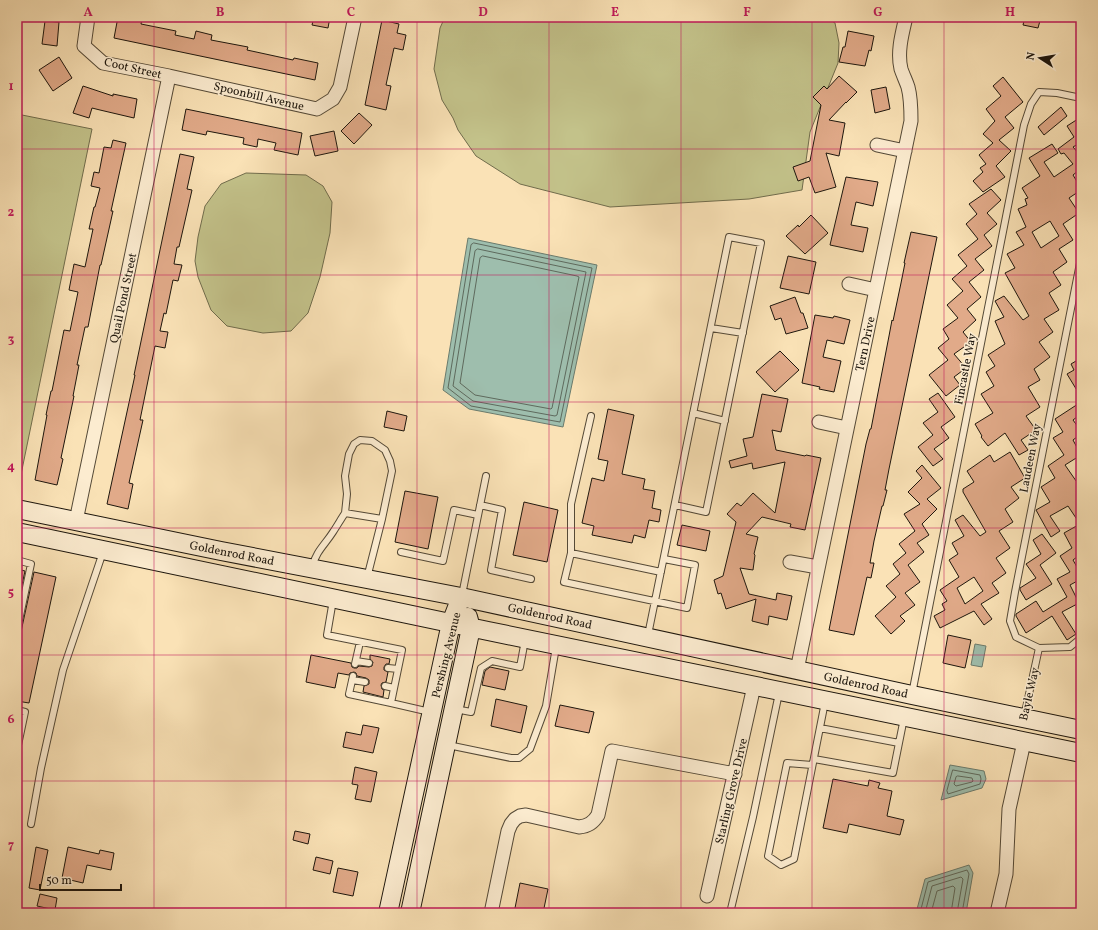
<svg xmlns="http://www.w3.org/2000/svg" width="1098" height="930" viewBox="0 0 1098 930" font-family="Vollkorn,serif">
  <rect width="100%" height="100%" fill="#fae2b6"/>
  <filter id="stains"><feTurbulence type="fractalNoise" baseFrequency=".005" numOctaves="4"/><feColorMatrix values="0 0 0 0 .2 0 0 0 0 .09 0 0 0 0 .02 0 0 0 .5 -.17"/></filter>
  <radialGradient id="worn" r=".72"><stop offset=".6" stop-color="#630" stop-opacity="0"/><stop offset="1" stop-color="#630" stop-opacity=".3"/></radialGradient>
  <path fill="#c3c28a" stroke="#706c4c" d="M445,17H825L835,23L839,43L838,63L810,132L802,190L749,199L610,207L520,184L476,156L458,130L453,118L442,100L434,69L440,28Z
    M17,114L92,129L17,494Z
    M246,173L306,175L323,186L332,202L330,233L320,277L308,313L291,331L263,333L227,326L211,310L198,277L195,261L198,237L205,206L221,184Z"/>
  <path fill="#9ebead" stroke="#6a7b6d" d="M468,238L597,265L563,427L469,409L443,390Z
    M975,644L986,646L982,667L971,665Z
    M950,765L984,771L986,779L982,788L941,800Z
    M969,865L973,873L966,913H916L925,879Z"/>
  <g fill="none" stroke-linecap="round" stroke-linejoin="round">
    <path stroke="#5e6a5d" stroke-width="1" d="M474,243L592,268L560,422L471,406L448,388L471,245Z
      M478,249L586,272L557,415L555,416L473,401L453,386L475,251Z
      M483,256L577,276L579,277L552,408L551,409L475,395L460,383L480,258Z
      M953,770L980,775L981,779L980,784L948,794L947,791Z
      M958,776L972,778L973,781L972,782L956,786L954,784L956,777Z
      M920,913L928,882L967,870L969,874L962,913
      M925,913L932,886L961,877L963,879L957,913
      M931,913L937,891L953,886L955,888L951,913"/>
  </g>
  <path fill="#e1aa89" stroke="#1d160d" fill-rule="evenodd" d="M118,17H131L142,19L141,24L176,31L175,35L194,39L196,31L212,35L211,40L248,47L247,50L293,60L294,58L318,63L315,80L114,38Z
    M314,17H330L328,28L312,25Z
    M1025,17H1041L1038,28L1023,25Z
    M382,20L399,24L397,33L406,35L403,50L394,48L386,85L391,86L386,110L365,105Z
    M45,21L59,22L57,46L42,44Z
    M848,31L874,36L871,51L869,50L865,66L839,62L843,47H845Z
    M59,57L72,78L53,91L39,70Z
    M839,76L857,92L846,103V102L829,120L845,123L839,156L826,153L836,187L815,193L809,177L798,181L793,167L810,161L821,105L813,97L824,86L827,89Z
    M1003,77L1023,102L1005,117L1014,128L999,140L1011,151L996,166L1005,177L983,192L973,181L983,172L980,168L986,164L979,155L993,143L983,134L995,121L986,109L1001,96L993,86Z
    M83,86L113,96V94L137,99L134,118L100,110L92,108L89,118L73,113Z
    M886,87L890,109L875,113L871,90Z
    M1061,107L1067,116L1044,135L1038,127Z
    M186,109L302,133L298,155L274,150L276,143L258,139L257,147L243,144L244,138L207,131L206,135L182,130Z
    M359,113L372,125L354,144L341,131Z
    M1081,117V148L1078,144L1073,147L1081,156V175L1078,171L1073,175L1081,188V190L1069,198L1079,213L1063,224L1073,240L1059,249L1067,262L1053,272L1061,285L1049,293L1059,310L1044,319L1053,332L1039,342L1050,357L1034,369L1040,380L1028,387L1040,407L1026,416L1036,430L1021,440L1028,450L1019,455L1005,433L988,446L981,437L982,436L975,424L993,413L981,394L994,386L986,372L995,366L988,355L1005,344L995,321L1004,317L995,301L1004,296L1023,320L1029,316L1005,273L1015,268L1007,254L1024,245L1016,232L1026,227L1018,209L1027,205L1025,199L1028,198L1022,188L1040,176L1029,158L1052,144L1058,153L1044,162L1054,177L1073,164L1064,153L1061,154L1058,149L1074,137L1067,126ZM1050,221L1059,236L1041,248L1032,232Z
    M334,131L338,151L315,156L310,136Z
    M113,140L126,143L111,211H113L101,265H100L88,327H85L77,365H79L73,396H74L61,458L63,459L57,485L35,480L47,415H46L51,391H52L64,330L70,331L78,292L69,290L74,264L85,267L93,229H89L94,207H95L100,188L91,186L94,172L99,173L104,147L111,148Z
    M180,154L194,157L187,189L192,190L179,247H177L174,264L182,265L178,281L173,280L166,314L164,313L160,331L168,332L165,348L155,346L140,420H143L129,483L133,484L128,509L107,504L135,375H134Z
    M846,177L878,182L873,206L856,202L851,225L868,228L863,252L830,245Z
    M991,189L1001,200L987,213L997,224L984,235L992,246L975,259L984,270L969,282L981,297L967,309L976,320L963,332L971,342L954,354L966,368L954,377L960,385L946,396L929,375L948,360L938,348L949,339L943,329L958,318L947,305L963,291L952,279L967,266L958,255L978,239L966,224L977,214L969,204Z
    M811,215L828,233L805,254L786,236L798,225L799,227Z
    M911,232L937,237L889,469L885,490H887L883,506H882L874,541L870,563H874L871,578L867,577L854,635L829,630L866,444L870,429H871L889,336L892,320L893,321L901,283L905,263H904Z
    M788,256L816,262L809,294L780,288Z
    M795,297L801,313H803L808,328L786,334L781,318L775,320L770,306Z
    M815,315L833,318L834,316L850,320L844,344L827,340L823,357L841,361L834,392L819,389L820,387L802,383Z
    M780,351L799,370L775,392L756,372Z
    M1081,358V397L1067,374L1074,370L1071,364Z
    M938,393L955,417L941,427L949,438L934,449L943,459L933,466L918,447L933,435L923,423L938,412L929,399Z
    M762,394L788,399L781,432L772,430L776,450L805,456L806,455L821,458L805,530L790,527L791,524L762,517L746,534L758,537L754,554L755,555L753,570L740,568L749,594L776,600L777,593L792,596L787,620L769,616L768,625L752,621L756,599L726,609L721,593L718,594L714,580L723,576L736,522L727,514L737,503L741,506L753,493L775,513L785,462L753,469L752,463L731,468L729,461L747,456L743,439L753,437Z
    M1078,404L1081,409V414L1073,420L1081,431V434L1073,440L1081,455L1065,465L1081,488V563L1077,557L1073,560L1081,574V579L1070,585L1079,603L1062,612L1076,634L1067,640L1052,616L1026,633L1016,616V614L1036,601L1043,612L1067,597L1057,579L1070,572L1060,556L1072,548L1064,533L1080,524L1068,506L1050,516L1060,531L1051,537L1036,510L1050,502L1041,487L1055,478L1048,466L1064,455L1053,438L1063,432L1055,419Z
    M608,409L634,415L622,474L645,479L643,489L655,491L652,508L661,510L659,522L649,520L645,538L634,535L632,543L592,535L594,526L582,523L592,478L604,481L608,461L598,459Z
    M387,411L407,416L404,431L384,427Z
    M1010,452L1025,478L1011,487L1019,498L1005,509L1013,522L999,531L1010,548L996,558L1006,573L992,583L999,593L981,604L992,619L984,625L974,611L940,628L934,616L945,610L942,604L947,601L940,590L959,577L949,560L958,554L952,543L964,536L955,520L963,515L980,536L986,532L963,492V489L974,482L967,471L990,455L994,462ZM974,577L983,591L965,604L957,588Z
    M922,465L941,488L927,499L937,509L922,524L929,535L917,543L924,552L908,565L920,582L905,593L915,605L900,616L905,621L891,634L875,616L896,597L886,586L900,574L893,564L906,553L899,544L915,531L904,514L920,504L908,492L922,478L916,471Z
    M405,491L438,497L428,549L395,542Z
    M524,502L558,510L547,562L513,555Z
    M682,525L710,531L706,551L677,545Z
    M1042,534L1056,553L1040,565L1052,584L1026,600L1020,590V588L1036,578L1026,564L1041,554L1033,540Z
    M17,569L25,571L17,608Z
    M34,572L56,577L29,703L17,701V650Z
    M948,635L971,640L965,668L943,663Z
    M311,655L351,663L352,667L354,668H357L359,666L369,667L372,666L373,662L370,659V655L390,659L389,664H386L384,667V670L388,672L386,682L382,683L381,685L382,689L384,690L383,697L363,692L364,686L369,684V680L366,678L357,676L356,673L354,672L350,673L349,675L338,673L335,688L306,682Z
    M490,667L509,671L505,690L482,685L485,671Z
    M496,699L527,706L521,733L491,726Z
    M560,705L594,712L589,733L555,726Z
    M363,725L379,728L373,753L343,747L346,732L361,735Z
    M355,767L377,772L371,802L355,799L358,785L352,784Z
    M833,779L868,786L869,780L880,783L878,788L892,791L887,816L904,820L900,835L849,824L847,833L823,828Z
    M295,831L310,834L308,844L293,840Z
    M36,847L48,850L40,890L29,888Z
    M68,847L99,854L100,850L114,853L111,870L87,865L83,883L62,878Z
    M316,857L333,861L330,874L313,870Z
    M338,868L358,872L353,896L333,892Z
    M520,883L548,889L543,913H514Z
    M40,894L57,898L55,910L37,906Z"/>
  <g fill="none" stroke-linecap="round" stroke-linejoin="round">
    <g stroke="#544937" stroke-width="8">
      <path id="lane" d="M1081,258L1015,592L1010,621L1016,637L1039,648L1070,647L1081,638
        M711,328L743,333
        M693,413L725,421
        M480,505L502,510L491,570L531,579
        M345,513L347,494L345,476L349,454L354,444L360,440L372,441L385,450L390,461L392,471L382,519
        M401,552L443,561L454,510L478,515
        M571,553V504L591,416
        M17,560L31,564L17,630
        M312,567C317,550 324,546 333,532C337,526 341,519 345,513L382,519L367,578
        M661,572L571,553L564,582L687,608L695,565L664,559
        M462,595L486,476
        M333,600L327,635L402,650L391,703L430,712
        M648,635L729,237L761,243L706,512L675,505
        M356,661L369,663
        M355,664L360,642
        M388,668L398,669
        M353,676L349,694L391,703
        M352,680L365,682
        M385,686L394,688
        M912,694L1024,125L1031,104L1039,92L1057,93L1081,98
        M455,709L471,712L481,668L492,661L520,667L525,640
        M17,710L25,712L17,750
        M1024,717L1039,648
        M820,728L899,743
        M448,745L511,758H519L530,749L546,706L556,647
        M814,759L893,773L904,718
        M812,765L787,763L768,856L781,865L794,859L825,702
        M31,824L41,768L63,670L103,552
        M730,913L753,817L779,693"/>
    </g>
    <g stroke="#544937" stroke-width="15">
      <path id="street" d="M88,17L84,46L103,63L169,76L317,109L333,99L340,87L355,17
        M877,145L905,151
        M849,284L876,290
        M819,422L847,428
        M76,521L169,76
        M790,562L818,567
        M797,670L911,121C911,109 911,98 908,87C906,81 903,75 901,69C897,52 902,34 906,17
        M707,896L754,686
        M491,913L508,831L511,824L515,819L520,816L526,815L579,827C588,826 593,823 598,815L612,751L735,774
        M997,913L1006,874L1009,809L1024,742"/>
    </g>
    <g stroke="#1d160d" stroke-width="20">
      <path id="secondary" d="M17,509L221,551L461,597L912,695L1081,730
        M17,532L488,631L1081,753
        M388,913L451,623L461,597
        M410,913L471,628L468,617"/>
    </g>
    <use href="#lane" stroke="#fcecd0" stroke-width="6"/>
    <use href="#street" stroke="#fcecd0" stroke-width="13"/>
    <use href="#secondary" stroke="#fcecd0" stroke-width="18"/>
  </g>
  <path fill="none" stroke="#c2185b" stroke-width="1" stroke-opacity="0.55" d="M154,17V913M286,17V913M417,17V913M549,17V913M681,17V913M812,17V913M944,17V913M17,149H1081M17,275H1081M17,402H1081M17,528H1081M17,655H1081M17,781H1081"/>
  <g text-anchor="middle" stroke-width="3" stroke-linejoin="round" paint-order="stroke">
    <g font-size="12" fill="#1d160d" stroke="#fcecd0">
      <text transform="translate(133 68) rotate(13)" y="4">Coot Street</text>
      <text transform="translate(259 96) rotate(13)" y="4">Spoonbill Avenue</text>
      <text transform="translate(123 298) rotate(-78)" y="4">Quail Pond Street</text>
      <text transform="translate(865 344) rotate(-78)" y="4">Tern Drive</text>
      <text transform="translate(965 369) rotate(-79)" y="4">Fincastle Way</text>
      <text transform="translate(1030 458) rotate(-79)" y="4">Laudeen Way</text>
      <text transform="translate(232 553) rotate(11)" y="4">Goldenrod Road</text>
      <text transform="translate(550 616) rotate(12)" y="4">Goldenrod Road</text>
      <text transform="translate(446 655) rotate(-76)" y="4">Pershing Avenue</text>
      <text transform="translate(866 685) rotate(12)" y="4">Goldenrod Road</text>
      <text transform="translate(1029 694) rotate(-77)" y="4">Bayle Way</text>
      <text transform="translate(731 791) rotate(-77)" y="4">Starling Grove Drive</text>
    </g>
  </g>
  <rect width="1098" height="930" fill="none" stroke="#fae2b6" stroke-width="44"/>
  <g transform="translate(1040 58) rotate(282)" stroke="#fcecd0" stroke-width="3" paint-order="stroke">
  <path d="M0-3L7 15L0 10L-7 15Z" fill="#1d160d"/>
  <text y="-6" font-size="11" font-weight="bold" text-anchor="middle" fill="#1d160d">N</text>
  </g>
  <path d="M40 884v6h81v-6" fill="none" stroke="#1d160d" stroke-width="2"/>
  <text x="46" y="884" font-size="12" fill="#1d160d" stroke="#fcecd0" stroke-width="3" paint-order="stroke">50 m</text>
  <rect x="22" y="22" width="1054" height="886" fill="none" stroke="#c2185b" stroke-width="1.5"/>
  <g font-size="13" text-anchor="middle" font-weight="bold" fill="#c2185b">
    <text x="88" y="16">A</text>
    <text x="220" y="16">B</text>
    <text x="351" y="16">C</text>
    <text x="483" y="16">D</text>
    <text x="615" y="16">E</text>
    <text x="747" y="16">F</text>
    <text x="878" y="16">G</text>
    <text x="1010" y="16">H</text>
    <text x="11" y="90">1</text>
    <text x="11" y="216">2</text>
    <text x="11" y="343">3</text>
    <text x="11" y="470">4</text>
    <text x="11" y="596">5</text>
    <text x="11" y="723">6</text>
    <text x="11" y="849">7</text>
  </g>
  <rect width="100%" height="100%" filter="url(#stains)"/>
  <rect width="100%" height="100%" fill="url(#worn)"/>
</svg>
